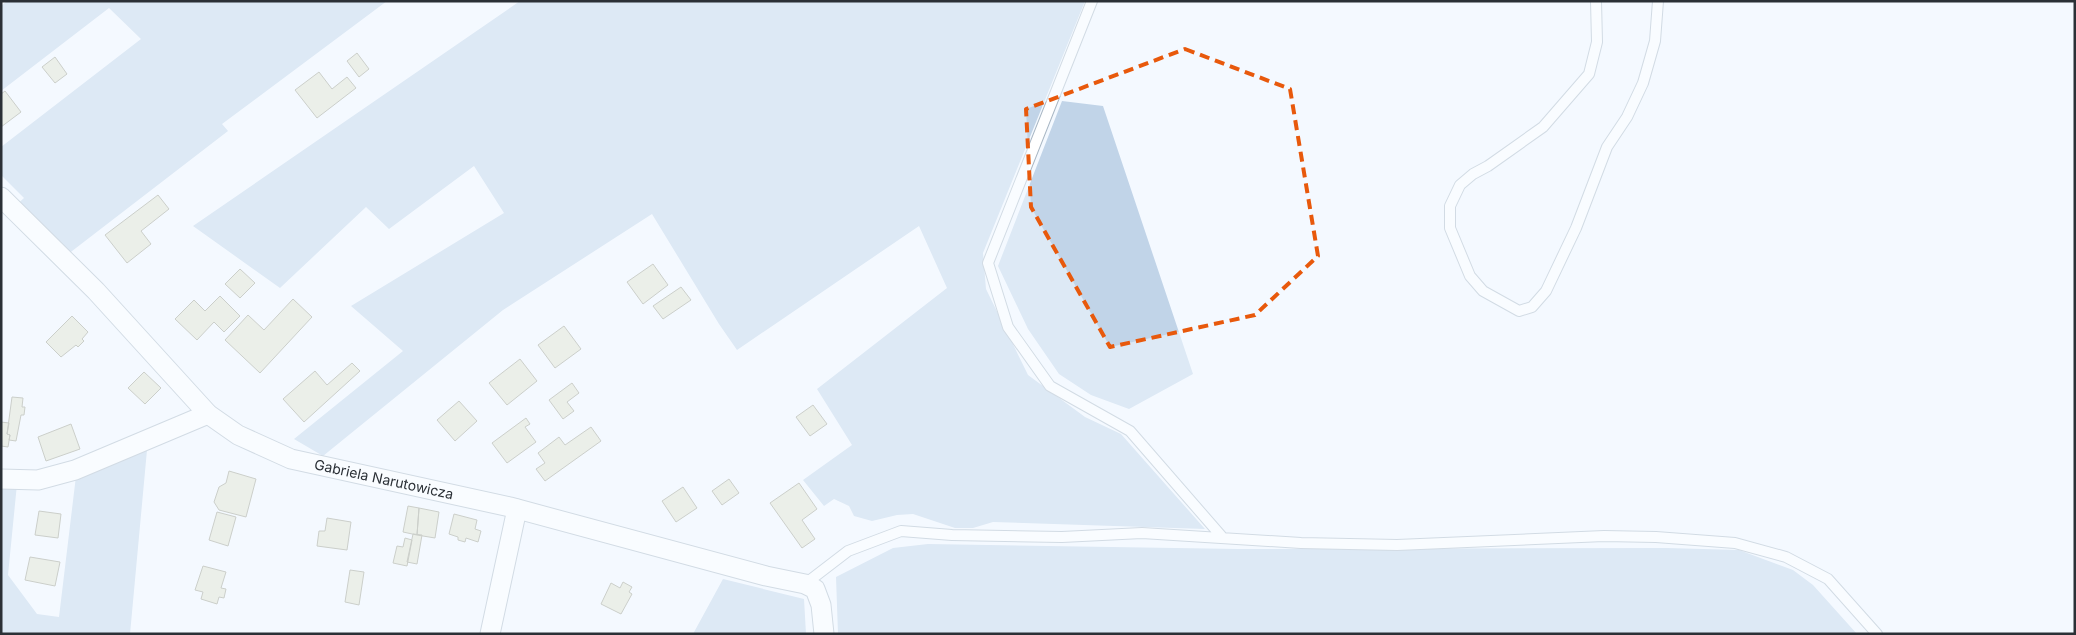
<svg xmlns="http://www.w3.org/2000/svg" width="2076" height="635" viewBox="0 0 2076 635" font-family="Inter,sans-serif">
  <rect width="100%" height="100%" fill="#f4f9ff"/>
  <path fill="#c1d4e8" d="M7,1H387L222,124L228,131L63,258L13,208L24,198L1,175V147L141,39L109,8L1,91V6Z
    M520,1H1085L983,253L986,289L1028,375L1085,417L1121,434L1205,529L993,522L973,528H955L913,514L897,515L872,521L854,516L849,506L834,499L824,506L803,480L852,445L817,389L947,288L919,226L737,350L719,324L652,214L503,310L323,456L294,439L403,351L351,306L504,213L474,166L389,229L366,207L280,288L193,226Z
    M1062,101L1103,106L1193,374L1129,409L1091,395L1059,374L1028,329L998,266Z
    M147,450L130,634H1V484H17L8,575L37,614L59,617L76,476Z
    M928,544L1239,549L1666,548L1739,550L1793,570L1813,585L1857,634H838L836,577L893,548Z
    M723,579L804,599L806,634H693Z"/>
  <path fill="#e0e2cf" stroke="#9a9b8a" d="M357,53L369,69L359,77L347,61Z
    M55,57L67,74L55,83L42,67Z
    M319,72L332,89L347,77L356,88L317,118L295,90Z
    M5,91L21,112L1,127V94Z
    M158,195L169,209L141,231L151,244L127,263L105,235Z
    M653,264L668,285L643,304L627,282Z
    M240,269L255,283L240,298L225,284Z
    M681,287L691,300L663,319L653,306Z
    M220,296L240,316L224,332L214,322L197,340L175,319L194,300L205,311Z
    M293,299L312,317L260,373L225,340L248,315L264,330Z
    M72,316L88,332L82,339L84,341L78,347L76,345L61,357L46,342Z
    M564,326L581,349L555,368L538,345Z
    M520,359L537,381L507,405L489,383Z
    M352,363L360,371L304,422L283,399L315,371L327,385Z
    M144,372L161,388L145,404L128,388Z
    M572,383L579,393L567,402L574,411L563,419L549,400Z
    M12,397L23,398L22,407H25L24,415H21L16,441L9,440L10,435L7,434Z
    M459,401L477,421L455,441L437,420Z
    M813,405L827,424L810,436L796,417Z
    M526,418L530,424L525,427L536,442L507,463L492,443Z
    M1,422L9,423L7,434L10,435L8,447L1,446Z
    M71,424L80,449L46,461L38,437Z
    M591,427L601,441L545,481L536,469L545,463L538,453L559,437L565,445Z
    M229,471L256,479L246,517L219,510L214,502L219,487L226,483Z
    M729,479L739,493L722,505L712,491Z
    M799,483L817,509L802,520L815,539L802,548L770,503Z
    M683,487L697,508L676,522L662,501Z
    M408,506L419,508L417,535L403,532Z
    M419,508L439,512L435,538L417,535Z
    M39,511L61,514L58,538L35,535Z
    M217,512L236,517L228,546L209,540Z
    M454,514L477,520L475,529L481,531L478,542L466,538L465,542L458,540V537L449,534Z
    M327,518L351,522L347,550L317,546L319,531H325Z
    M413,534L422,535L417,564L407,562Z
    M405,538L412,540L407,566L393,563L397,546L403,547Z
    M30,557L60,562L55,586L25,580Z
    M203,566L226,572L221,588L226,589L224,598L219,597L217,604L201,599L203,592L195,590Z
    M350,570L364,572L359,605L345,602Z
    M623,582L632,587L629,592L632,594L621,614L601,604L611,583L620,588Z"/>
  <g fill="none" stroke-linecap="round" stroke-linejoin="round">
    <g stroke="#a9b7c4" stroke-width="12">
      <path id="lane" d="M1092,1L988,263L1008,327L1050,386L1130,431L1223,538
        M1596,1L1597,42L1589,74L1543,127L1488,166L1473,174L1460,185L1450,206V228L1470,276L1483,291L1519,311L1532,307L1546,291L1576,228L1607,147L1627,117L1643,83L1655,41L1658,1
        M805,584L848,551L901,531L952,535L1062,537L1142,533L1301,543L1397,545L1604,536L1656,537L1735,543L1786,557L1828,579L1877,634"/>
    </g>
    <g stroke="#a9b7c4" stroke-width="21">
      <g id="street">
        <path id="s1" d="M1,197L96,291L208,414L238,435L291,459L510,507L766,576L805,584L815,589L821,605L824,634"/>
        <path d="M1,479L38,480L75,470L208,414"/>
        <path d="M490,634L517,509"/>
      </g>
    </g>
    <use href="#lane" stroke="#fff" stroke-width="10"/>
    <use href="#street" stroke="#fff" stroke-width="19"/>
  </g>
  <path d="M0 0H2076V635H0ZM1185,49L1290,89L1318,256L1255,315L1110,347L1031,207L1026,109Z" fill="#f4f9ff" fill-opacity=".55" fill-rule="evenodd"/>
  <path fill="none" stroke="#e8590c" stroke-width="4" stroke-dasharray="10 6" stroke-linejoin="round" d="M1185,49L1290,89L1318,256L1255,315L1110,347L1031,207L1026,109Z"/>
  <g text-anchor="middle" stroke-width="4" stroke-linejoin="round" paint-order="stroke">
    <g font-size="14" fill="#2b3036" stroke="#f4f9ff">
      <text dy="5" stroke="none"><textPath href="#s1" startOffset="490">Gabriela Narutowicza</textPath></text>
    </g>
  </g>
  <rect width="2076" height="635" fill="none" stroke="#2b3036" stroke-width="5"/>
</svg>
